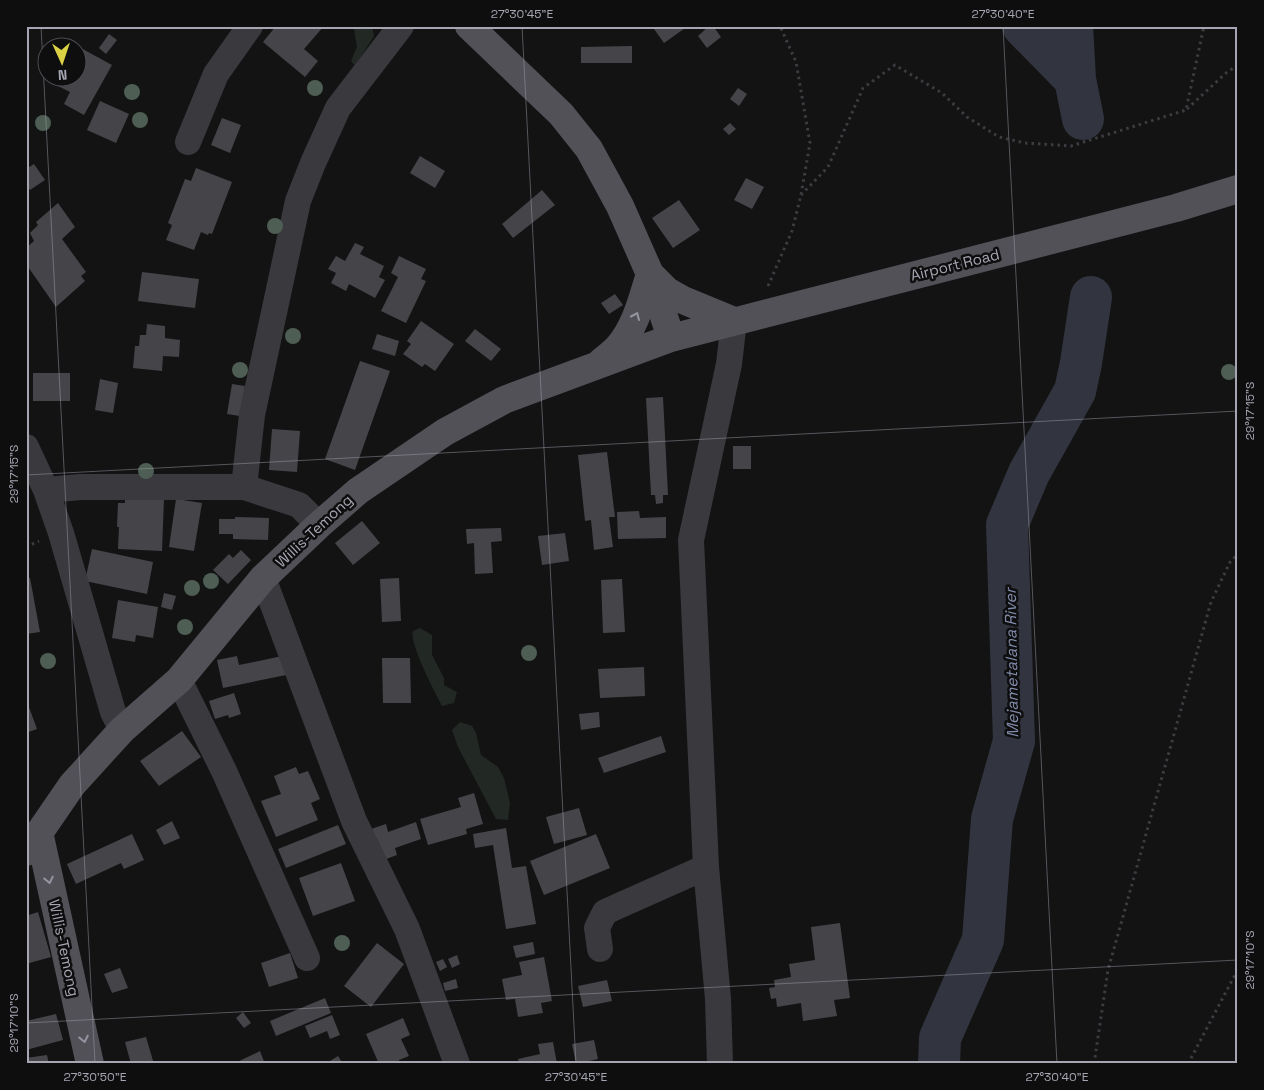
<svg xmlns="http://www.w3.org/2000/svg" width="1264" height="1090" viewBox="0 0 1264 1090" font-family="'Space Grotesk',sans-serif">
  <rect width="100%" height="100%" fill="#131314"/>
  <path fill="#222824" d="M357,26L372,27L374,36L355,66L351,61L357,47L354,29Z
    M420,628L432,635V655L444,678V685L457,692L454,703L442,706C435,692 409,644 413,631Z
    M460,722L472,726L476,733L481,755L498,767L504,778L510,803L508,820L496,819L458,747L452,730Z"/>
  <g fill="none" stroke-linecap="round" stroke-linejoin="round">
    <path stroke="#32353f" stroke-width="42" d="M1023,26L1075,79L1083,119
      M1072,26L1075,79
      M939,1064L940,1038L983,940L992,819L1014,741L1007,525L1029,473L1075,391L1081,363L1091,297"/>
  </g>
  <path fill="#454549" d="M276,26H324L304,49L318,61L305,77L263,42Z
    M658,26H688L664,43L654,29Z
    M709,26H713L721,37L707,48L698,36Z
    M109,34L117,40L106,54L99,48Z
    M632,46V63H581V47Z
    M79,47L112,65L84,115L64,104L70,92L58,86L62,78H78V51Z
    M738,88L747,94L739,106L730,99Z
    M100,101L129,114L116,143L87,130Z
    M222,118L241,125L230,153L211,145Z
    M730,123L736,129L729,135L723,129Z
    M420,156L445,171L435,188L410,173Z
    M34,164L45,180L30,190L26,184V169Z
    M196,168L232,182L212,234L209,233L208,235L201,232L194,250L166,240L172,225L168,223L185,179L191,181Z
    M746,178L764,187L752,209L734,200Z
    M542,190L555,205L513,238L502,224Z
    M679,200L700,230L673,248L652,218Z
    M58,203L75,227L62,239L86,272L81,276L85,281L56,307L26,264L29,259L26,256V248L34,241L30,233L38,225L36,222Z
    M355,243L364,247L360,254L384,266L379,277L385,280L375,298L349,284L346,291L331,283L336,273L328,269L336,256L345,261Z
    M399,256L426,269L421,279L426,281L406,323L381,311L398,277L391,273Z
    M142,272L199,279L195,308L138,301Z
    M615,294L623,305L609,314L601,303Z
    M421,321L454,344L435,371L425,364L422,367L403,354L411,344L407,341Z
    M147,324L165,326V338L180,340L179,357L163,356L162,371L133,368L135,346H139L140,335H146Z
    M475,329L501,349L491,361L465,341Z
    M377,334L399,341L395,356L372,349Z
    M360,361L390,371L355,470L325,459Z
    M33,373H70V401H33Z
    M100,379L118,383L113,413L95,410Z
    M232,384L245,386L240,416L227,414Z
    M663,397L668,495H663V503L656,504L655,495H651L646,398Z
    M272,429L300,431L297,472L269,470Z
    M733,446H751V469H733Z
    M607,452L615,517H609L613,547L594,550L591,520L585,521L578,455Z
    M125,497L164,498L162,551L118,549L119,527H117L118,503H125Z
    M176,499L202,503L194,551L169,547Z
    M639,511L640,518L666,517V538L618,539L617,512Z
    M235,517L269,518L268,540L233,539V534H219V519H235Z
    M362,521L380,543L353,565L335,543Z
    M501,528L502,541L491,542L493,573L475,574L474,543L467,544L466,529Z
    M565,533L569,561L542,565L538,536Z
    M92,549L153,562L147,594L85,581Z
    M241,550L251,560L228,584L213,570L229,554L233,558Z
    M30,578L40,632L26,634V579Z
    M399,578L401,621L382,622L380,579Z
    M622,579L625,632L603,633L601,580Z
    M164,593L176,596L172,610L161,607Z
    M118,600L158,607L153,638L136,635L135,642L112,638Z
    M287,655L291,674L223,688L217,660L237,656L239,665Z
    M382,658H410L411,703H383Z
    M644,667L645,696L600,698L598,669Z
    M234,693L241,714L229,718L228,715L215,719L209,701Z
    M26,699L37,729L26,733Z
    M599,712L600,727L581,730L579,714Z
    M182,731L201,757L159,786L140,761Z
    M661,736L666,752L604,773L598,758Z
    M296,767L299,774L308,771L320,799L311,803L318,820L276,837L261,801L281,794L274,776Z
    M474,793L483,824L466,829L467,834L428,845L420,819L461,807L458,798Z
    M579,808L587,835L554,844L546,817Z
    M172,821L180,838L164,845L156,830Z
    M416,822L421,839L395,848L397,855L378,862L368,830L386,824L388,832Z
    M338,825L346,844L286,868L278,849Z
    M506,828L512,868L526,866L536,924L506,929L493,845L475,848L473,834Z
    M132,834L144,860L124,869L121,863L76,884L67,864Z
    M596,834L610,868L544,895L530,861Z
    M341,863L355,901L313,916L299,878Z
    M38,912L51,957L26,964V916Z
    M840,923L850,998L834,1000L837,1016L803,1021L801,1003L777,1007L776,998L771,999L769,988L775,987L774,980L791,977L789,964L815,960L811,927Z
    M533,942L535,954L516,958L513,946Z
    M377,943L404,964L371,1007L344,986Z
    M290,953L298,978L269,987L261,963Z
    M457,955L460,964L452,968L448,959Z
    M544,957L552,1001L541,1003L543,1013L518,1017L515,999L506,1000L502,979L522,975L519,962Z
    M443,959L447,967L440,971L436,962Z
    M120,968L128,988L112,993L104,974Z
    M456,979L458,988L445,991L443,983Z
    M607,980L612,1001L583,1007L578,986Z
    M325,998L331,1013L276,1036L270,1021Z
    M243,1012L251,1023L244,1028L236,1018Z
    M56,1014L63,1040L26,1050V1021Z
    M332,1015L340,1035L330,1039L327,1031L310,1038L305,1026Z
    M403,1018L410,1035L401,1039L409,1056L399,1060L400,1064H379L366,1034Z
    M146,1037L154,1064H131L125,1042Z
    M594,1040L598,1059L576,1064L572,1044Z
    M553,1042L557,1064H519L518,1059L540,1054L538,1044Z
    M260,1051L265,1064H233Z
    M47,1055L49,1064H26V1058Z
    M338,1056L343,1064H332L330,1061Z"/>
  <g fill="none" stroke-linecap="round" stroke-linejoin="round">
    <path stroke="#3c3c41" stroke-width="3" stroke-dasharray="2.5 4" stroke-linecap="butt" d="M1187,109L1226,73L1238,65
      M801,195L828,167L863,88L895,65L942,93L967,117L999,137L1025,143L1071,146L1186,110L1204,26
      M768,286L792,231L801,195L810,143L796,62L780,26
      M26,547L39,541
      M1094,1064L1108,970L1211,602L1231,560L1238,555
      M1188,1064L1238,969"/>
    <path stroke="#3a393d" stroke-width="26" d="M188,142L216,74L250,26
      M26,447L46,490L61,533L113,712L122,730
      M244,487L252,415L298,201L313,163L338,108L401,26
      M46,490L81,487H244L299,505L319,525
      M263,578L354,821L407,929L457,1064
      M179,680L224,771L307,958
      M600,949L597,928L605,912L706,867
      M720,1064L718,999L706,867L691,540L729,364L734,321"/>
    <path stroke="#515157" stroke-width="28" d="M469,26L561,114L589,149L620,206L650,274L671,338
      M601,362C607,357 614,352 619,346C636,326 642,299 650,274L667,291L683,300L734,321
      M39,832L90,1064
      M26,852L72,785L122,730L179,680L263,578L319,525L358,491L445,432L504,400L671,338L1176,208L1238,189"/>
  </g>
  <g fill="#4e5e54">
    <circle cx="315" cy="88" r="8"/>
    <circle cx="132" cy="92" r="8"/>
    <circle cx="140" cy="120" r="8"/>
    <circle cx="43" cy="123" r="8"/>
    <circle cx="275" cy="226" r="8"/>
    <circle cx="293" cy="336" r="8"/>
    <circle cx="240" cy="370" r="8"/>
    <circle cx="1229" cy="372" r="8"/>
    <circle cx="146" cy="471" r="8"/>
    <circle cx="211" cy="581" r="8"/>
    <circle cx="192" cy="588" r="8"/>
    <circle cx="185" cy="627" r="8"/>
    <circle cx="529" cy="653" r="8"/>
    <circle cx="48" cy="661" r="8"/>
    <circle cx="342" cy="943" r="8"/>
  </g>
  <defs><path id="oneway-chevron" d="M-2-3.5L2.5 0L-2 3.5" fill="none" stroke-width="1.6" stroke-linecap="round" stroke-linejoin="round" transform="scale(1.25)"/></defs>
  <g stroke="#9595a1">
    <use href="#oneway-chevron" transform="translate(636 316) rotate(-66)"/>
    <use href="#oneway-chevron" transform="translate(49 880) rotate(78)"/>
    <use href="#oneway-chevron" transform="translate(84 1039) rotate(78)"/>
  </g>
  <path fill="none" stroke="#a6a6b3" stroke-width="1" stroke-opacity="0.45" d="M41,26L95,1064M522,26L576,1064M1003,26L1057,1064M26,475L1238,411M26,1023L1238,960"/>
  <g text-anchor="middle" stroke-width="5" stroke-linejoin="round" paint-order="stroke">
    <g font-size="15" fill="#a6a6b3" stroke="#0e0e0f">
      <text transform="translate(955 265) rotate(-14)" y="5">Airport Road</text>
      <text transform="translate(314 531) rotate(-43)" y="5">Willis-Temong</text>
      <text transform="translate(64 948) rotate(78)" y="5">Willis-Temong</text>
    </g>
    <g font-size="16" font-style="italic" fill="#818baa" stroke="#0e0e0f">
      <text transform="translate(1011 663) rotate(-91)" y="6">Mejametalana River</text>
    </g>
  </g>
  <rect width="1264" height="1090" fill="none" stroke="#0e0e0f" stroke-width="55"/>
  <g transform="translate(62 62) rotate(177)"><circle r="24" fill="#0e0e0f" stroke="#4b4b51"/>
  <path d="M0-4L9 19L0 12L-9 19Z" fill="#dad145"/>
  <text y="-8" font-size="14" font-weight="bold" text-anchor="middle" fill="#a6a6b3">N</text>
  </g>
  <rect x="28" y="28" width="1208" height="1034" fill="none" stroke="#a6a6b3" stroke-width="2"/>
  <g font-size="12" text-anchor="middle" fill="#a6a6b3">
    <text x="522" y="18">27°30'45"E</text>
    <text x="1003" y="18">27°30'40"E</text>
    <text transform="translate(1250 411) rotate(-90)" y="4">29°17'15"S</text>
    <text transform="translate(14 474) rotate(-90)" y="4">29°17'15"S</text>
    <text transform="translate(1250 960) rotate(-90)" y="4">29°17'10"S</text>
    <text transform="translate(14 1023) rotate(-90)" y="4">29°17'10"S</text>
    <text x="95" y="1081">27°30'50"E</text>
    <text x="576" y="1081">27°30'45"E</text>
    <text x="1057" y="1081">27°30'40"E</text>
  </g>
</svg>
